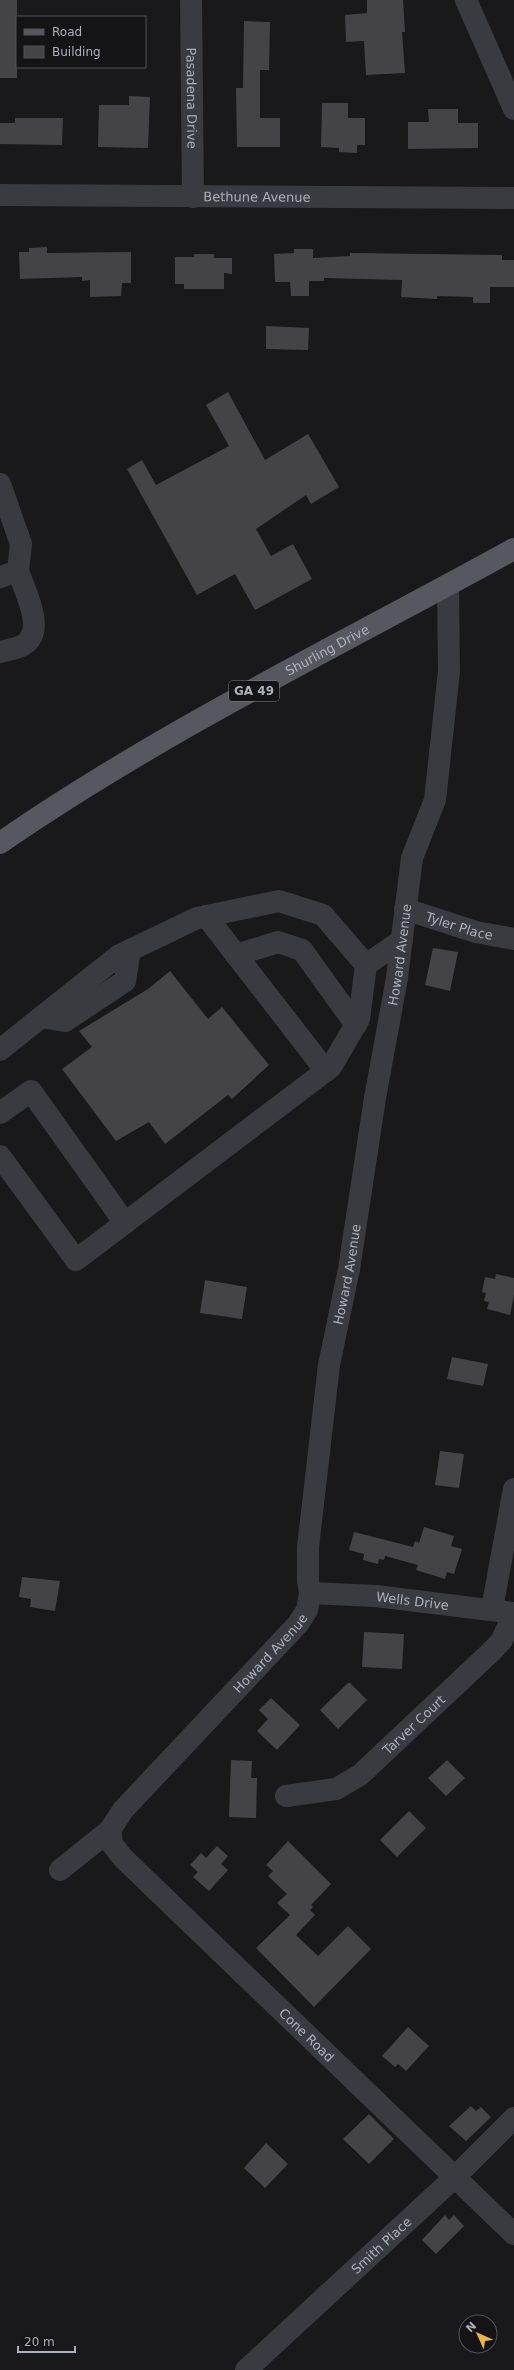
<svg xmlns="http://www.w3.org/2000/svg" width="514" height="2370" viewBox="0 0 514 2370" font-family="'DejaVu Sans',sans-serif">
  <rect width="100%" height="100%" fill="#19191c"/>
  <path fill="#444448" d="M0,0H17V78H0Z
    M367,0H403L405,32H402L405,73L366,75L364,41L346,42L345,15L367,13Z
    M244,21L270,22L269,70H260V118H280V147H237L236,88H243Z
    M129,96L150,97L148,148L98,147L99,105H129Z
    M322,103H348V118H365V145H357V153L339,152V148L321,147Z
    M428,109H458V123H478V148L408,149V122H429Z
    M15,118H63L62,145L0,144V123H15Z
    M47,247V253L131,252V283H122L121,296L90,297V280L82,281V277L20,279L19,252H29V248Z
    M294,249H313V258L350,256V253L502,255V260H514V287H490V303H473V297L437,296V299L401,297L402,280L324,278V281H309V296H291L290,282H275L274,254L294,253Z
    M194,254H214V258H232V274L224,273V289H184V284H175V257H194Z
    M266,326L309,328L308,350L266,349Z
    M228,392L265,460L308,434L339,487L311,504L306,495L256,529L271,556L293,544L312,579L255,610L235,574L197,595L127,469L142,460L156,485L229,446L206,405Z
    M433,948L458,952L450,991L425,985Z
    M170,971L208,1019L222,1007L269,1065L232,1099L228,1095L165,1144L149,1122L116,1141L62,1069L92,1047L79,1031L148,989Z
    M496,1274L514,1278V1295L510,1315L487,1309L489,1302L484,1301L486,1293L482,1292L485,1277L495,1279Z
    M205,1280L247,1287L242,1319L200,1313Z
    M452,1357L488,1364L483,1386L447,1379Z
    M440,1451L464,1454L459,1488L435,1485Z
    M424,1527L454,1536L451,1546L462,1549L454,1574L447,1572L445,1579L416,1570L418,1565L385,1556L384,1560L379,1559L378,1564L363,1560L364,1554L349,1550L354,1532L413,1547L415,1541L419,1543Z
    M22,1577L60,1581L55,1611L30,1607L31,1599L19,1597Z
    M364,1632L404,1634L402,1669L362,1667Z
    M349,1682L367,1700L338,1729L320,1710Z
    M271,1698L300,1725L277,1750L257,1731L268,1719L259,1710Z
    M231,1760L252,1761L251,1778H257L256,1818L229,1817Z
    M447,1760L465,1778L446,1796L428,1778Z
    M409,1811L426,1828L397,1857L380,1840Z
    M288,1841L331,1884L311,1905L313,1907L310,1910L315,1915L296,1935L318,1956L348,1926L371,1949L314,2007L256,1948L290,1915L277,1903L287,1894L268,1876L273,1871L266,1865Z
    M217,1846L228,1856L221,1864L228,1870L209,1891L193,1877L198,1872L190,1865L201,1853L206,1858Z
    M408,2027L429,2046L406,2071L398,2064L395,2067L382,2056Z
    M471,2106L476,2111L481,2107L491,2117L466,2141L449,2126Z
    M369,2114L394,2139L369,2164L343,2139Z
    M266,2143L288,2164L265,2188L244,2168Z
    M445,2215L449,2220L454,2215L464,2226L436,2254L422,2240Z"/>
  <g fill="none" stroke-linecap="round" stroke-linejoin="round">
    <g stroke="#3a3b40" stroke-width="22">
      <path id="s1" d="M191,0L193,197"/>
      <path d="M466,0L514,109"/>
      <path id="s2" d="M0,195L514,198"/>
      <path d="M0,484L21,544L18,571L0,577"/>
      <path d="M0,652C7,650 21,648 26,643C45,628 24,589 18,571"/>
      <path id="s3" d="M405,909L476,932L514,939"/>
      <path d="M206,916L326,1071"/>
      <path d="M236,955L278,942L302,950L356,1025"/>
      <path d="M366,965L402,940"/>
      <path d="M41,1017L65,1021L125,981L130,950"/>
      <path d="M0,1050L118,956L197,918L279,901L323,915L366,965L359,1019L331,1067L76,1260L0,1156"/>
      <path d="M0,1113L31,1091L125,1223"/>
      <path id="s4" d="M310,1593L376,1596L514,1613"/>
      <path d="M492,1609L514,1489"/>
      <path id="s5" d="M286,1796L336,1789L360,1775L493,1650L502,1640L514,1613"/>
      <path id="s6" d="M110,1830L112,1844L123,1858L514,2234"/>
      <path id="s7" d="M60,1870L110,1830L123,1810L298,1624L307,1610L310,1593L308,1581V1547L329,1365L349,1269L375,1098L397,978L412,858L435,800L449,671L448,585"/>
      <path id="s8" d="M246,2370L455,2177L514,2118"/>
    </g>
    <path stroke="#57585f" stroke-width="22" id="s9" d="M0,843C162,731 342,644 514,549"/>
  </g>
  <g text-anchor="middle" stroke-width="3" stroke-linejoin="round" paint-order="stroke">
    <rect fill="#141417" stroke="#7e818a" stroke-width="1" x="229" y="681" width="50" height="20" rx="3"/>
    <g font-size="12" font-weight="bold" fill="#acb0bb">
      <text x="254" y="695">GA 49</text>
    </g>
    <g font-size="13" fill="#acb0bb" stroke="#141417">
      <text dy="5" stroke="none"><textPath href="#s1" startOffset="98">Pasadena Drive</textPath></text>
      <text dy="5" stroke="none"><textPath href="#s2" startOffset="257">Bethune Avenue</textPath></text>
      <text dy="5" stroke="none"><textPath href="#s9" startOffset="380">Shurling Drive</textPath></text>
      <text dy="5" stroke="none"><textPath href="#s3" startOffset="57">Tyler Place</textPath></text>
      <text dy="5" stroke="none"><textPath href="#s7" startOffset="1023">Howard Avenue</textPath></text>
      <text dy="5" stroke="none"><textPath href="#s7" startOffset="699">Howard Avenue</textPath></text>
      <text dy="5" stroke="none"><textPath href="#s4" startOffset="103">Wells Drive</textPath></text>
      <text dy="5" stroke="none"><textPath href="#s7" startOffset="303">Howard Avenue</textPath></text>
      <text dy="5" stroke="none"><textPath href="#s5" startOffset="152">Tarver Court</textPath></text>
      <text dy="5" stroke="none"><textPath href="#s6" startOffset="287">Cone Road</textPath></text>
      <text dy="5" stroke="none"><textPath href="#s8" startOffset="184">Smith Place</textPath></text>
    </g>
  </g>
  <rect x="16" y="16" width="130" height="52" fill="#141417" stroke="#515259"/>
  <rect x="24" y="29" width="20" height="6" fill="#57585f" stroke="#515259"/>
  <text x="52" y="36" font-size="12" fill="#acb0bb">Road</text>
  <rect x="24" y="46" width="20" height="12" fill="#444448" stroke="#515259"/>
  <text x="52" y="56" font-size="12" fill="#acb0bb">Building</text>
  <g transform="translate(478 2334) rotate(315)"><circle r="19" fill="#141417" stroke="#515259"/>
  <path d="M0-3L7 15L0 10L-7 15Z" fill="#edb740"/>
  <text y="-6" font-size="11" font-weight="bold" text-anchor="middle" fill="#acb0bb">N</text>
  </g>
  <path d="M18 2346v6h57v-6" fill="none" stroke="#acb0bb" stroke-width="2"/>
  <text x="24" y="2346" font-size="12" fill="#acb0bb" stroke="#141417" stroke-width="3" paint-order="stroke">20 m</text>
</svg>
